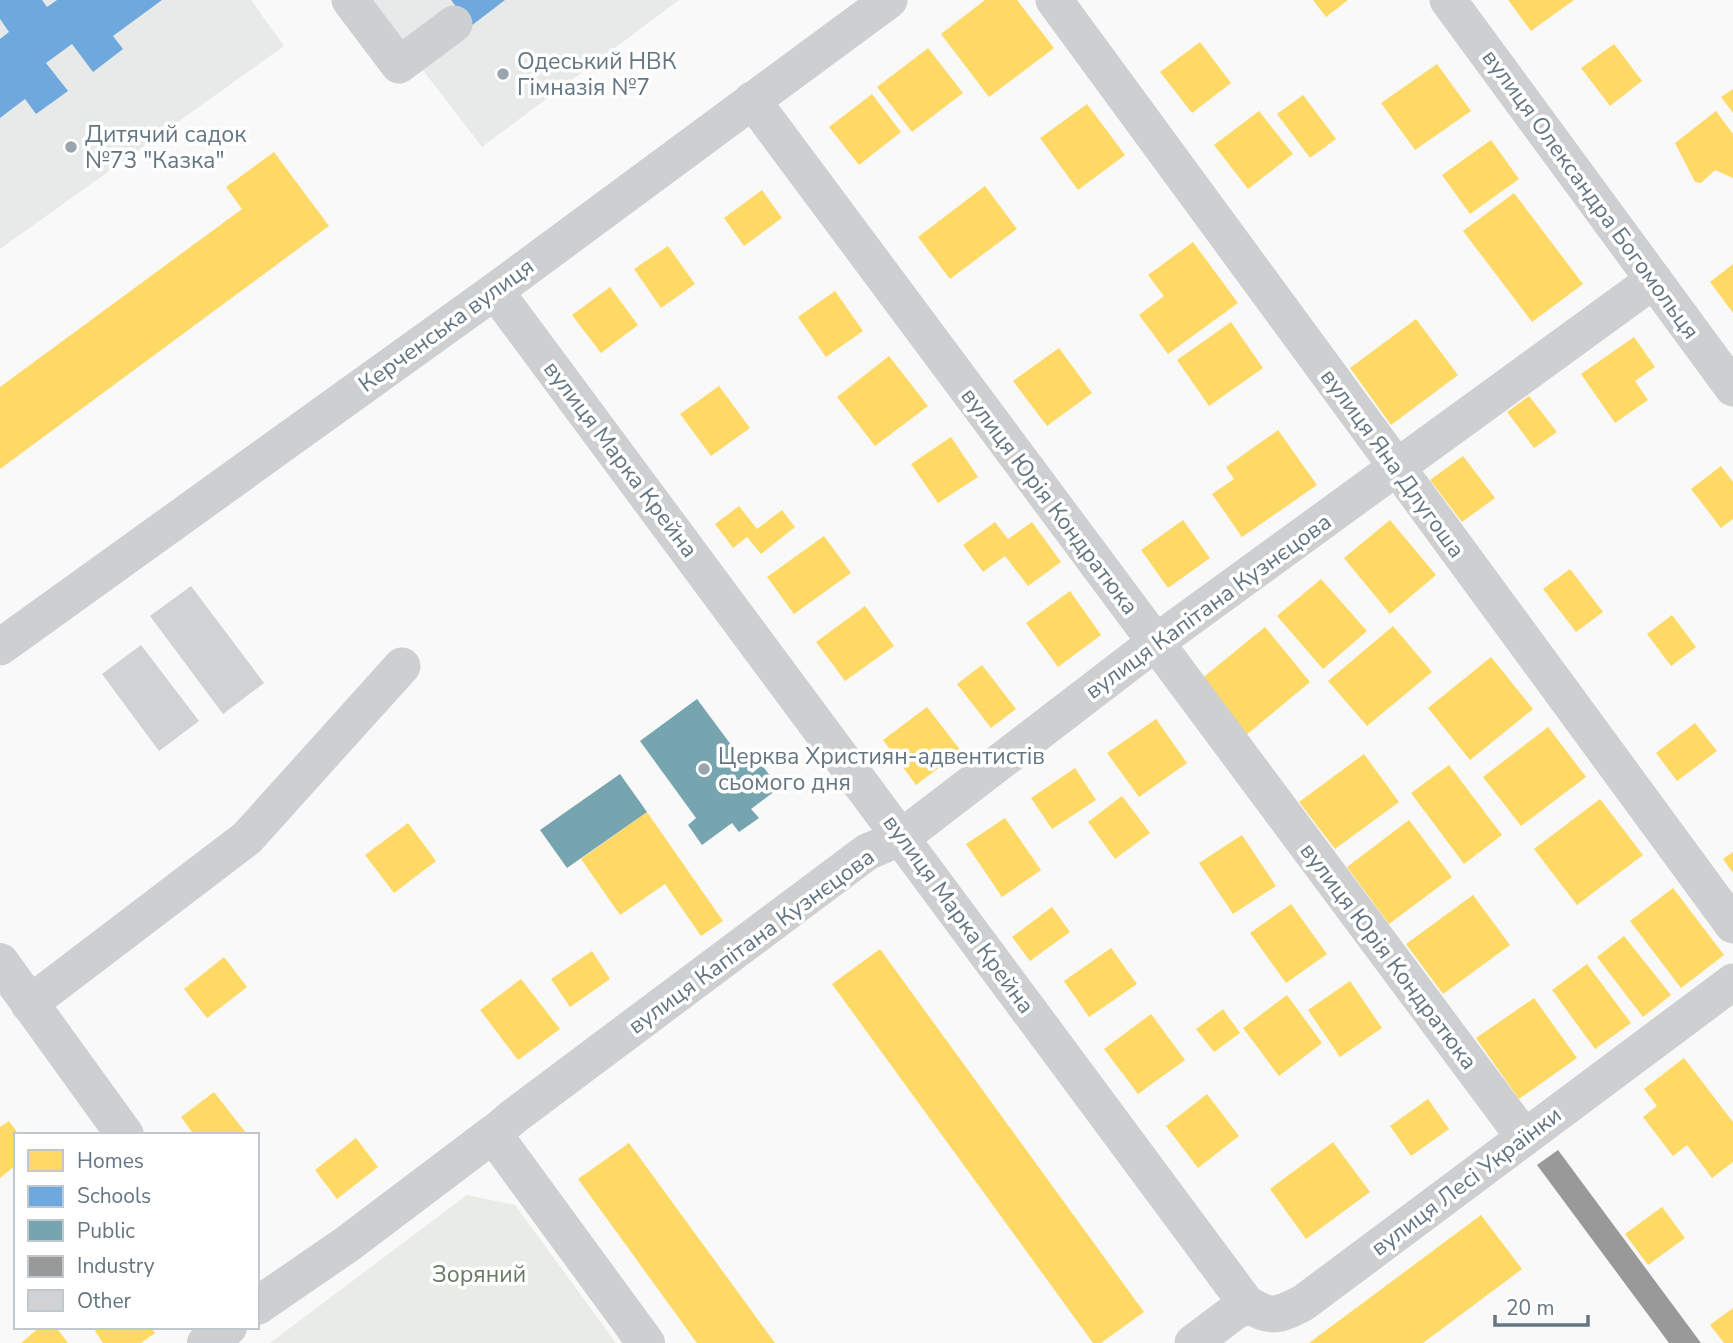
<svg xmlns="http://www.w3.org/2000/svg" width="1733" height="1343" viewBox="0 0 1733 1343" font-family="'Nunito Sans',sans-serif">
  <rect width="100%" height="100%" fill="#f9f9f9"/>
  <path fill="#e8e9e9" d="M0,0H251L284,46L0,249Z
    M369,0H679L482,147Z"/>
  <path fill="#e8ebe6" d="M467,1195L515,1205L616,1343H270Z"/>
  <path fill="#ffd966" d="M985,0H1017L1054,48L989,97L941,34Z
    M1313,0H1348L1326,17Z
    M1508,0H1574L1531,31Z
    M1200,42L1231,83L1192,113L1160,72Z
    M1614,44L1642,81L1610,106L1581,68Z
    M928,48L963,93L912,132L877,87Z
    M1437,64L1471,111L1415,150L1381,103Z
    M1733,89V113L1721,97Z
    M872,94L901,132L859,165L829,127Z
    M1303,95L1336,139L1310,158L1277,114Z
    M1087,104L1125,155L1078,190L1040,138Z
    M1259,111L1293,154L1248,189L1214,145Z
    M1716,111L1733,134V178L1715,170L1701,183L1695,182L1675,143Z
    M1491,140L1519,179L1470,214L1442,175Z
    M274,152L329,226L0,469V387L242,209L226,187Z
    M985,186L1017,229L950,279L918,237Z
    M762,190L782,218L744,246L724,218Z
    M1514,193L1583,284L1532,322L1463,231Z
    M1193,242L1238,303L1168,354L1139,315L1164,296L1148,275Z
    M668,246L695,284L661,308L634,269Z
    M1733,264V313L1710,282Z
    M610,287L638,325L601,353L572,315Z
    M835,291L863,331L826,357L798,317Z
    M1416,319L1458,375L1391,425L1350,368Z
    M1231,322L1263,368L1209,406L1177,360Z
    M1634,337L1655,367L1635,381L1648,400L1615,423L1581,374Z
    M1059,348L1092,393L1047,426L1013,381Z
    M889,356L928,406L875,446L837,397Z
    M719,386L750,428L711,456L680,414Z
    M1529,396L1557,432L1534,448L1507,412Z
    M1278,430L1317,485L1242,537L1212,494L1234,479L1226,467Z
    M951,437L978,477L938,503L911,464Z
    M1463,456L1495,498L1462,522L1430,480Z
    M1721,466L1733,482V519L1721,528L1691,489Z
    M739,506L757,529L782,510L795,527L761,554L747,537L733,548L715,524Z
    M1183,520L1210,558L1168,588L1141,550Z
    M1390,520L1436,575L1390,614L1344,558Z
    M995,522L1008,539L1032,522L1061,562L1028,586L1005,556L983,572L963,545Z
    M824,536L851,573L794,614L767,577Z
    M1570,569L1603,612L1576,632L1543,589Z
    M1321,579L1367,631L1323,669L1277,616Z
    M1070,591L1101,635L1058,667L1026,623Z
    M865,606L894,646L845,681L816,642Z
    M1672,615L1696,647L1671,666L1647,634Z
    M1393,626L1432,672L1367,726L1328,681Z
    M1265,627L1310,682L1246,735L1200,680Z
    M1491,657L1533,709L1470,760L1428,708Z
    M982,665L1016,709L991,728L957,684Z
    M927,707L961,751L916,785L883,740Z
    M1156,719L1187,763L1139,797L1107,753Z
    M1695,723L1717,751L1677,781L1656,753Z
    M1548,727L1586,777L1521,826L1483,777Z
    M1364,754L1399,802L1335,849L1299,802Z
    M1449,765L1502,835L1464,864L1411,793Z
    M1075,768L1096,800L1052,829L1031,798Z
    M1122,796L1150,833L1115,859L1088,822Z
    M1600,799L1643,855L1577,905L1534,849Z
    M647,812L723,921L701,936L665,884L620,915L581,859Z
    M1005,818L1041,870L1002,897L966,844Z
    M1409,820L1452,877L1389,924L1347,867Z
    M408,823L436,861L394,893L365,855Z
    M1242,835L1276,886L1233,914L1199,863Z
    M1733,852V873L1723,859Z
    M1673,888L1724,955L1681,988L1630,921Z
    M1473,895L1510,945L1443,994L1406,944Z
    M1291,904L1327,954L1286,983L1250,933Z
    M1052,907L1070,932L1030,961L1012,937Z
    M1624,936L1671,995L1643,1017L1597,957Z
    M1111,948L1137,984L1089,1017L1064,981Z
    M880,949L1144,1312L1101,1343H1093L832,984Z
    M592,951L610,979L570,1007L551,979Z
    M224,957L247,987L207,1018L184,989Z
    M1587,964L1631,1023L1595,1049L1552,990Z
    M521,979L560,1029L518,1060L480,1010Z
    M1350,981L1382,1028L1340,1057L1308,1010Z
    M1287,995L1322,1043L1279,1076L1243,1028Z
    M1534,998L1577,1058L1519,1099L1476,1038Z
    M1223,1009L1240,1033L1214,1052L1196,1029Z
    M1151,1014L1185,1060L1138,1094L1104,1049Z
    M1684,1058L1733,1122V1162L1712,1178L1687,1145L1673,1156L1643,1117L1657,1106L1644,1089Z
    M214,1092L246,1133L244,1135H194L181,1117Z
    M1207,1094L1239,1136L1198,1168L1166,1126Z
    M1428,1099L1449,1129L1411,1156L1390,1126Z
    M9,1121L19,1135H16V1165L0,1178V1127Z
    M356,1138L378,1167L337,1199L315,1170Z
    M1333,1142L1370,1192L1306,1239L1270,1189Z
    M629,1143L775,1343H697L578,1179Z
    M1662,1207L1685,1238L1648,1265L1625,1234Z
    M1481,1215L1522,1269L1423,1343H1309Z
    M1733,1308V1343H1724L1710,1325Z
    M40,1327H56L68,1343H21Z
    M100,1327H151L155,1333L141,1343H103L95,1331Z"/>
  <path fill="#6fa8dc" d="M0,0H42L47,7L57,0H162L113,36L123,49L93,72L72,44L46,63L68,91L36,114L25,99L0,118V39L9,32L0,19Z
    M451,0H505L471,26Z"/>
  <path fill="#76a5af" d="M697,699L752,773L762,765L779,788L751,809L759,818L739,832L732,823L702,845L688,825L696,818L640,741Z
    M620,774L647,812L567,868L540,830Z"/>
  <path fill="#999" d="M1558,1150L1701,1343H1669L1537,1165Z"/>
  <path fill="#d0d2d3" d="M191,586L264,683L223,714L150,616Z
    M141,645L199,721L159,751L102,674Z"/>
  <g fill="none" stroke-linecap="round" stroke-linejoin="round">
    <path stroke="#cecfd0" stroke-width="37" d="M350,0L399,65L454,24
      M1054,0L1733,925
      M1448,0L1733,388
      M752,100L1524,1137
      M495,291L1246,1303C1270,1319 1278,1316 1303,1303L1733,982
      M0,647L495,291L889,0
      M29,1004L247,838L402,666
      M493,1134L513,1117L867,852L902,837L1155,643L1654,280
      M1193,1343L1246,1303"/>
    <path stroke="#cecfd0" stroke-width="38" d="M0,962L125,1135
      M257,1306L346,1245L493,1134L646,1343
      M206,1343L228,1327"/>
  </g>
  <g fill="#99a4ac" stroke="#fff" stroke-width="2.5">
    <circle cx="503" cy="74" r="7"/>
    <circle cx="71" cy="147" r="7"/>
    <circle cx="704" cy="769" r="7"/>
  </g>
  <g text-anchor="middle" stroke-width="7" stroke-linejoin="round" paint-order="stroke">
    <g font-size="23" fill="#657683" stroke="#fff" text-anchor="start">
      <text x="517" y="69">Одеський НВК<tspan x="517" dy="26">Гімназія №7</tspan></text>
      <text x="85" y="142">Дитячий садок<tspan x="85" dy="26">№73 "Казка"</tspan></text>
      <text x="718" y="764">Церква Християн-адвентистів<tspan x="718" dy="26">сьомого дня</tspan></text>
    </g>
    <g font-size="23" fill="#657683" stroke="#fff">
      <text transform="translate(1591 194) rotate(54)" y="8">вулиця Олександра Богомольця</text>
      <text transform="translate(446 325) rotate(-36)" y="8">Керченська вулиця</text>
      <text transform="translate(621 459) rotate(53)" y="8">вулиця Марка Крейна</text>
      <text transform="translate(1393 463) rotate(54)" y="8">вулиця Яна Длугоша</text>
      <text transform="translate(1050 501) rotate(53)" y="8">вулиця Юрія Кондратюка</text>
      <text transform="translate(1208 606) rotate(-36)" y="8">вулиця Капітана Кузнєцова</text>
      <text transform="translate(959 914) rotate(54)" y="8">вулиця Марка Крейна</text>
      <text transform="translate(751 941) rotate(-36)" y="8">вулиця Капітана Кузнєцова</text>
      <text transform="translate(1389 956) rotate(53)" y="8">вулиця Юрія Кондратюка</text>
      <text transform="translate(1466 1181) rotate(-37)" y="8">вулиця Лесі Українки</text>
    </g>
    <g font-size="23" fill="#687a64" stroke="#fff">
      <text x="479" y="1282">Зоряний</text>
    </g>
  </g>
  <rect x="14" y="1133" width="245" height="196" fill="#ffffff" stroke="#c1c8cd" stroke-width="2"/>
  <rect x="28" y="1150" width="35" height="21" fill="#ffd966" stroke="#c1c8cd" stroke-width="2"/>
  <text x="77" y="1168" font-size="21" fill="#657683">Homes</text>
  <rect x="28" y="1186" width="35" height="21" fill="#6fa8dc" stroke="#c1c8cd" stroke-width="2"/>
  <text x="77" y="1203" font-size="21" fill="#657683">Schools</text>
  <rect x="28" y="1220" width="35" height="21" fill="#76a5af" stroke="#c1c8cd" stroke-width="2"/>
  <text x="77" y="1238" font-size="21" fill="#657683">Public</text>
  <rect x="28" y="1256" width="35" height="21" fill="#999999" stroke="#c1c8cd" stroke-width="2"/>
  <text x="77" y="1273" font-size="21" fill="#657683">Industry</text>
  <rect x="28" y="1290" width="35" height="21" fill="#d0d2d3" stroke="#c1c8cd" stroke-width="2"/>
  <text x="77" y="1308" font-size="21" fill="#657683">Other</text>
  <path d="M1495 1315v10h93v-10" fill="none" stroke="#657683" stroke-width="3.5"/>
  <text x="1506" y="1315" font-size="21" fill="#657683" stroke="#ffffff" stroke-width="5" paint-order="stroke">20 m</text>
</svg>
